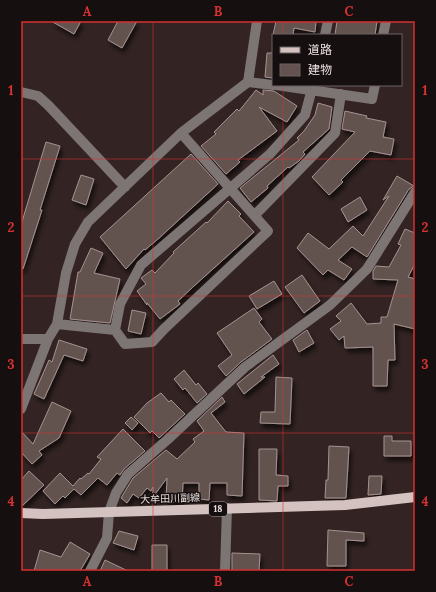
<svg xmlns="http://www.w3.org/2000/svg" width="436" height="592" viewBox="0 0 436 592" font-family="Lora,'Noto Sans JP',serif">
  <defs>
    <filter id="shadow"><feDropShadow dx="2.5" dy="4.5" stdDeviation="2" flood-color="#0009"/></filter>
  </defs>
  <rect width="100%" height="100%" fill="#332423"/>
  <path fill="#635250" stroke="#a59290" filter="url(#shadow)" d="M51,21H81L74,34Z
    M118,21H137L122,48L108,40Z
    M276,21H316L315,32L294,28L293,35H273Z
    M337,21H377L375,35H335Z
    M267,53H273V78L265,77Z
    M256,90L263,95V90L274,91L297,106L287,122L259,107L277,131L238,160L240,162L226,174L201,146L216,134L214,132L237,109L239,111Z
    M318,103L332,107L329,129L303,152L305,154L299,161L289,168L288,167L267,186L268,188L251,202L240,188L299,140L297,138L304,131L315,115Z
    M345,111L367,116L366,118L386,122L383,137L394,139L391,155L370,151L341,180L343,182L329,195L312,177L355,132L342,129Z
    M46,142L60,146L40,210H42L23,269H21V225Z
    M191,154L218,184L158,239L145,250L144,249L126,269L100,237Z
    M81,175L94,179L86,205L72,200Z
    M397,176L414,186L409,189L367,257L352,247L338,260L352,269L344,280L328,270L323,275L297,248L308,233L329,249L353,226L363,236L389,196L383,200Z
    M360,197L367,210L348,222L341,209Z
    M228,201L241,214L239,216L254,232L194,286L178,301L180,304L160,319L147,303V305L137,291L146,284L141,278L152,270L155,273L174,253L173,252L206,222L207,223Z
    M405,229L415,233V264L408,277L415,279V329L394,324L395,360H388L387,386H373V347L345,348L344,336L339,340L330,329L341,321L336,316L351,303L367,324L381,323V317H387L398,280L373,279V271L376,266L389,267L401,245L398,244Z
    M91,248L103,253L94,273L120,279L110,323L70,319L78,272H80Z
    M302,275L320,301L304,313L285,287Z
    M274,281L282,294L257,309L249,296Z
    M254,308L262,319L259,322L272,339L241,362L226,376L218,366L232,355L217,333Z
    M132,310L146,313L141,334L128,331Z
    M307,330L314,343L299,352L293,340Z
    M59,340L87,349L83,361L64,355L44,399L34,394L49,360L52,362Z
    M273,355L279,364L261,377H265L244,394L237,384Z
    M184,370L196,385L198,383L207,394L197,403L185,388L183,390L174,379Z
    M276,377L292,378L290,424L260,423L261,412H275Z
    M161,393L169,402L171,400L185,414L159,438L152,431L150,433L134,417L147,403Z
    M222,397L225,402L211,413L226,432L244,433L242,496L227,495V483H210L209,500L199,499V483H183L182,502H166L167,478L153,497V487L151,491L147,488L139,498L133,494L127,503L121,498L133,478L166,450L177,459L195,442L193,439L204,431L197,421Z
    M52,402L71,411L59,438L39,451L42,455L32,464L21,452V431L33,444Z
    M131,417L138,423L132,430L125,423Z
    M123,429L145,451L124,469L120,475L117,473L107,485L98,478L81,495L74,489L65,498L63,496L55,504L43,491L60,473L73,486L80,478L81,479L88,473L89,474L101,459L97,457Z
    M384,436H392V441H411V456H384Z
    M329,446L349,447L346,498H325L326,480H328Z
    M259,449H277L276,475L288,476V486H278L277,501L259,500Z
    M29,471L44,485L21,507V480Z
    M369,476H382L381,494L368,495Z
    M328,530L364,533V541L346,540V566H327Z
    M119,531L138,536L134,550L113,543Z
    M70,542L90,554L80,571H34L40,550L61,557Z
    M152,545H167V571H152Z
    M232,553L260,554L259,571H232Z
    M105,560L128,571H100Z"/>
  <g fill="none" stroke-linecap="round" stroke-linejoin="round">
    <path stroke="#7d7574" stroke-width="10" d="M325,35L328,21
      M383,35L386,21
      M248,82L257,21
      M276,85L372,99L375,85
      M21,92L38,96L48,105L125,187
      M255,215L335,133L341,94
      M57,324L115,330L125,344L152,342L164,329L268,231L181,133
      M115,330L120,304L141,265L270,154L305,115L313,85
      M21,339H48
      M21,409L48,339L57,324L66,273L75,244L88,222L181,133L248,82L273,85
      M90,571L107,538L109,512L116,493L128,474L167,440L245,367L330,305L367,269L415,192
      M225,571L227,508"/>
    <path stroke="#d3c2c0" stroke-width="10" d="M21,513L43,514L345,505L415,497"/>
  </g>
  <path fill="none" stroke="#d73131" stroke-width="1" stroke-opacity="0.55" d="M153,21V571M283,21V35M283,85V571M21,159H415M21,296H415M21,433H415"/>
  <g text-anchor="middle" stroke-width="3" stroke-linejoin="round" paint-order="stroke">
    <rect fill="#160f0f" stroke="#aba2a1" stroke-width="1" x="209" y="502" width="18" height="14" rx="3"/>
    <g font-size="9" font-weight="bold" fill="#ebe1e0">
      <text x="218" y="512">18</text>
    </g>
    <g font-size="10" fill="#ebe1e0" stroke="#160f0f">
      <text transform="translate(170 498) rotate(-2)" y="4">大牟田川副線</text>
    </g>
  </g>
  <rect width="436" height="592" fill="none" stroke="#160f0f" stroke-width="44"/>
  <rect x="272" y="34" width="130" height="52" fill="#160f0f" stroke="#6b6363"/>
  <rect x="280" y="47" width="20" height="6" fill="#d3c2c0" stroke="#6b6363"/>
  <text x="308" y="54" font-size="12" fill="#ebe1e0">道路</text>
  <rect x="280" y="64" width="20" height="12" fill="#635250" stroke="#6b6363"/>
  <text x="308" y="74" font-size="12" fill="#ebe1e0">建物</text>
  <rect x="22" y="22" width="392" height="548" fill="none" stroke="#d73131" stroke-width="1.5"/>
  <g font-size="13" text-anchor="middle" font-weight="bold" fill="#d73131">
    <text x="87" y="16">A</text>
    <text x="218" y="16">B</text>
    <text x="349" y="16">C</text>
    <text x="11" y="95">1</text>
    <text x="425" y="95">1</text>
    <text x="11" y="232">2</text>
    <text x="425" y="232">2</text>
    <text x="11" y="369">3</text>
    <text x="425" y="369">3</text>
    <text x="11" y="506">4</text>
    <text x="425" y="506">4</text>
    <text x="87" y="586">A</text>
    <text x="218" y="586">B</text>
    <text x="349" y="586">C</text>
  </g>
</svg>
